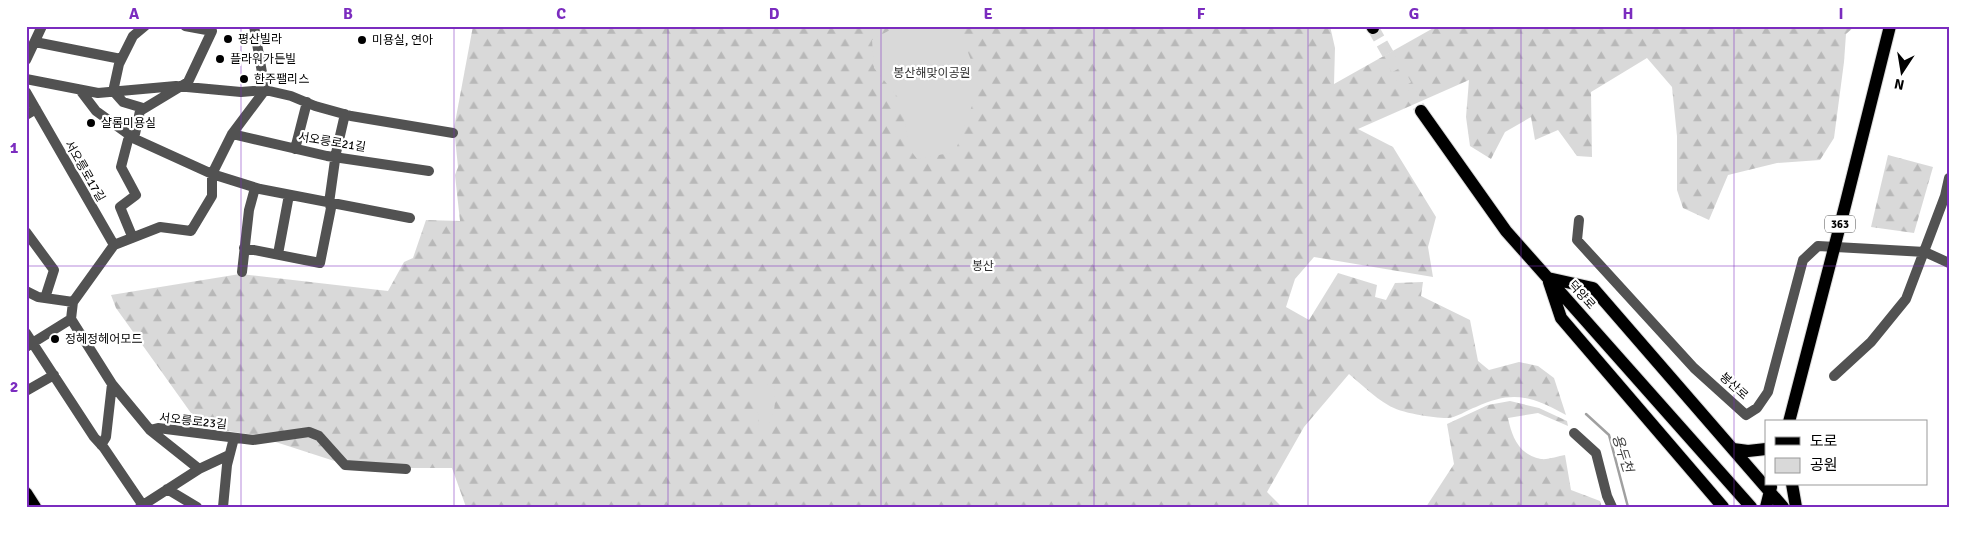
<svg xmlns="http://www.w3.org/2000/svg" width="1975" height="533" viewBox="0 0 1975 533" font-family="Signika,'Noto Sans KR',sans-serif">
  <defs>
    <pattern id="forest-firs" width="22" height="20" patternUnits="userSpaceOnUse" patternTransform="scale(1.25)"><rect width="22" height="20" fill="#d9d9d9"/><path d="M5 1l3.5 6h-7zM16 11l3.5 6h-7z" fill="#b8b8b8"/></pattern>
  </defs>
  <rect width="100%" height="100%" fill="#fff"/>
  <path fill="url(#forest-firs)" d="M473,26H1330L1335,48L1334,84L1437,26H1855L1846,34L1844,62L1834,138L1820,160L1777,163L1728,175L1709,220L1683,208L1677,190V136L1672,87L1647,58L1591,92L1592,157L1577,156L1558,130L1535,140L1531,117L1505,132L1491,159L1470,146L1466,117L1469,80L1358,129L1393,147L1436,217L1428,247L1433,277L1314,257L1295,279L1286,307L1309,320L1338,273L1377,285L1375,297L1386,300L1395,283L1423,282L1421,296L1470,320L1478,361L1489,370L1519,362L1538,366L1554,378L1566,415C1531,396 1513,390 1476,407C1467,410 1456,418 1447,418C1433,418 1400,413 1388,405C1374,397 1361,384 1349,374L1304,427L1267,492L1282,507H466L452,468H356L254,435L201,427L116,308L111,295L240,274L388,291L404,262L413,258L426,220L460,221L455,175L458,167L454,128Z
    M1888,155L1933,167L1914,233L1871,227Z
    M1510,401L1539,408L1567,421L1568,426L1538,413L1508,418C1512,437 1519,455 1541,459C1548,460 1558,456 1565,455L1571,490L1600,501L1602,507H1426L1454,464L1447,424L1488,405Z"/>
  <path fill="#d9d9d9" d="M897,26H949L952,35L966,47L980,84L955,152L917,159L911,151L900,100L874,68L872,40Z
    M760,383L774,385C775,400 777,415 766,426H759L757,402Z"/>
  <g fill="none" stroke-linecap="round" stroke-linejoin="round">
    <path stroke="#a0a0a0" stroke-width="2.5" d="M1586,414L1609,435L1628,507"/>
    <path stroke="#d9d9d9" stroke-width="12" stroke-dasharray="12 6" stroke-linecap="butt" d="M1373,28L1421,111"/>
    <g stroke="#dbdbdb" stroke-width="14">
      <path id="primary" d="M1372,26L1373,28
        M1421,111L1506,231L1751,507
        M1548,278L1593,288L1783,507
        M1549,282L1561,318L1723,507
        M1789,422L1845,206L1890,26
        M1733,449L1748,451L1766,449
        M1792,484L1796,507
        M26,493L35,507
        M1766,507L1771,487"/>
    </g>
    <path stroke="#525252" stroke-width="10" d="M35,42L121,59
      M26,60L42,26
      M26,79L98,93L176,86L241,92L265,90L291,96L315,106L351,116L453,133
      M80,90L96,111L135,139L212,174L260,189L410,218
      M26,92L114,245
      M143,108L123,102L115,93L114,87L119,64L133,36L145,26
      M26,115L36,109
      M232,134L327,156L429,171
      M295,149L307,102
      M1579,220L1577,240L1694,368L1746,415L1757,408L1768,392L1803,260L1818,246L1925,252L1949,263
      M26,232L54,270L45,298
      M132,236L120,207L136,195L121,167L128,140L135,134L140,111L188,82L212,31L185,26
      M244,248L320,263L331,208L329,203L336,153L345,114
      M278,254L289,195
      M242,272L249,210L255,188
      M26,291L38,297L73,302
      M26,333L94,437L104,448L144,507
      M26,347L71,319
      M1834,376L1871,342L1906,299L1945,196L1949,178
      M26,391L54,375
      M150,430L158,428L253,440L309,432L319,436L345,465L406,469
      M1574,433L1596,453L1607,496L1612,507
      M101,445L106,437L112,384
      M199,469L150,430L112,384L71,319L73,302L114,245L160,227L191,231L212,196V174L232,134L265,90L254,26
      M167,489L197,507
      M140,507L199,469L229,455
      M223,507L227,465L234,438"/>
    <use href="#primary" stroke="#000" stroke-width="12"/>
  </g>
  <path fill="none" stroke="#7b2cbf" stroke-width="1" stroke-opacity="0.55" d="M241,26V507M454,26V507M668,26V507M881,26V507M1094,26V507M1308,26V507M1521,26V507M1734,26V507M26,266H1949"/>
  <g fill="#000" stroke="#fff" stroke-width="2">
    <circle cx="228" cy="39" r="5"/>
    <circle cx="362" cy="40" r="5"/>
    <circle cx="220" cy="59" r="5"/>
    <circle cx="244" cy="79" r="5"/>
    <circle cx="91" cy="123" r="5"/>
    <circle cx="55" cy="339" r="5"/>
  </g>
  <g text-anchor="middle" stroke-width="4.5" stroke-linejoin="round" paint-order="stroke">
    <rect fill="#fff" stroke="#4c4c4c" stroke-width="1" x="1825" y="215.5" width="30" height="17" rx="4"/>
    <g font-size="11" font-weight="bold" fill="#000">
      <text x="1840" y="228">363</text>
    </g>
    <g font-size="12" fill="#000" stroke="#fff" text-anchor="start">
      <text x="238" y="43">평산빌라</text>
      <text x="372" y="44">미용실, 연아</text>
      <text x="230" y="63">플라워가든빌</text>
      <text x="254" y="83">한주팰리스</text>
      <text x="101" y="127">샬롬미용실</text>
      <text x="65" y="343">정혜정헤어모드</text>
    </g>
    <g font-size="12" fill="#303030" stroke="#fff">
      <text x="932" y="77">봉산해맞이공원</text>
      <text x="983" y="270">봉산</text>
    </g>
    <g font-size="12" fill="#000" stroke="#fff">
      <text transform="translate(332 142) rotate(9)" y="4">서오릉로21길</text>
      <text transform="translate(85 171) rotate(60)" y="4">서오릉로17길</text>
      <text transform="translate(1582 295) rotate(48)" y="4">덕양로</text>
      <text transform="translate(1734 386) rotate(42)" y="4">봉산로</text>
      <text transform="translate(193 421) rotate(6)" y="4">서오릉로23길</text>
    </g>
    <g font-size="14" font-style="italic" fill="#414141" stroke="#fff">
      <text transform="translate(1623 453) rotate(72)" y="5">용두천</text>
    </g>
  </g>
  <rect width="1975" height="533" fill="none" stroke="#ffffff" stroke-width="55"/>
  <rect x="1765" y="420" width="162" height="65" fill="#ffffff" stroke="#999999"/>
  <rect x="1775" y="437" width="25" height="8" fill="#000000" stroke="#999999"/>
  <text x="1810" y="446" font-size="15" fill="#000000">도로</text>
  <rect x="1775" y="458" width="25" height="15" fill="#d9d9d9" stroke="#999999"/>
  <text x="1810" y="470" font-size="15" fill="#000000">공원</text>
  <g transform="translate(1902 72) rotate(192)" stroke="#ffffff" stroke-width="4" paint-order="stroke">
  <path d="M0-4L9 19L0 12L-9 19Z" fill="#000000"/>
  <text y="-8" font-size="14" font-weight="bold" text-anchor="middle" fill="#000000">N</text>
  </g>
  <rect x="28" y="28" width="1920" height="478" fill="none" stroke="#7b2cbf" stroke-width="2"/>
  <g font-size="16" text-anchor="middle" font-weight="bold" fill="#7b2cbf">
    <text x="134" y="19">A</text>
    <text x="348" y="19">B</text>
    <text x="561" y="19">C</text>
    <text x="774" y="19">D</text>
    <text x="988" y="19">E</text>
    <text x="1201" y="19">F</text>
    <text x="1414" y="19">G</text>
    <text x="1628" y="19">H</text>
    <text x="1841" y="19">I</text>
    <text x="14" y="153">1</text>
    <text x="14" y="392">2</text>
  </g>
</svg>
